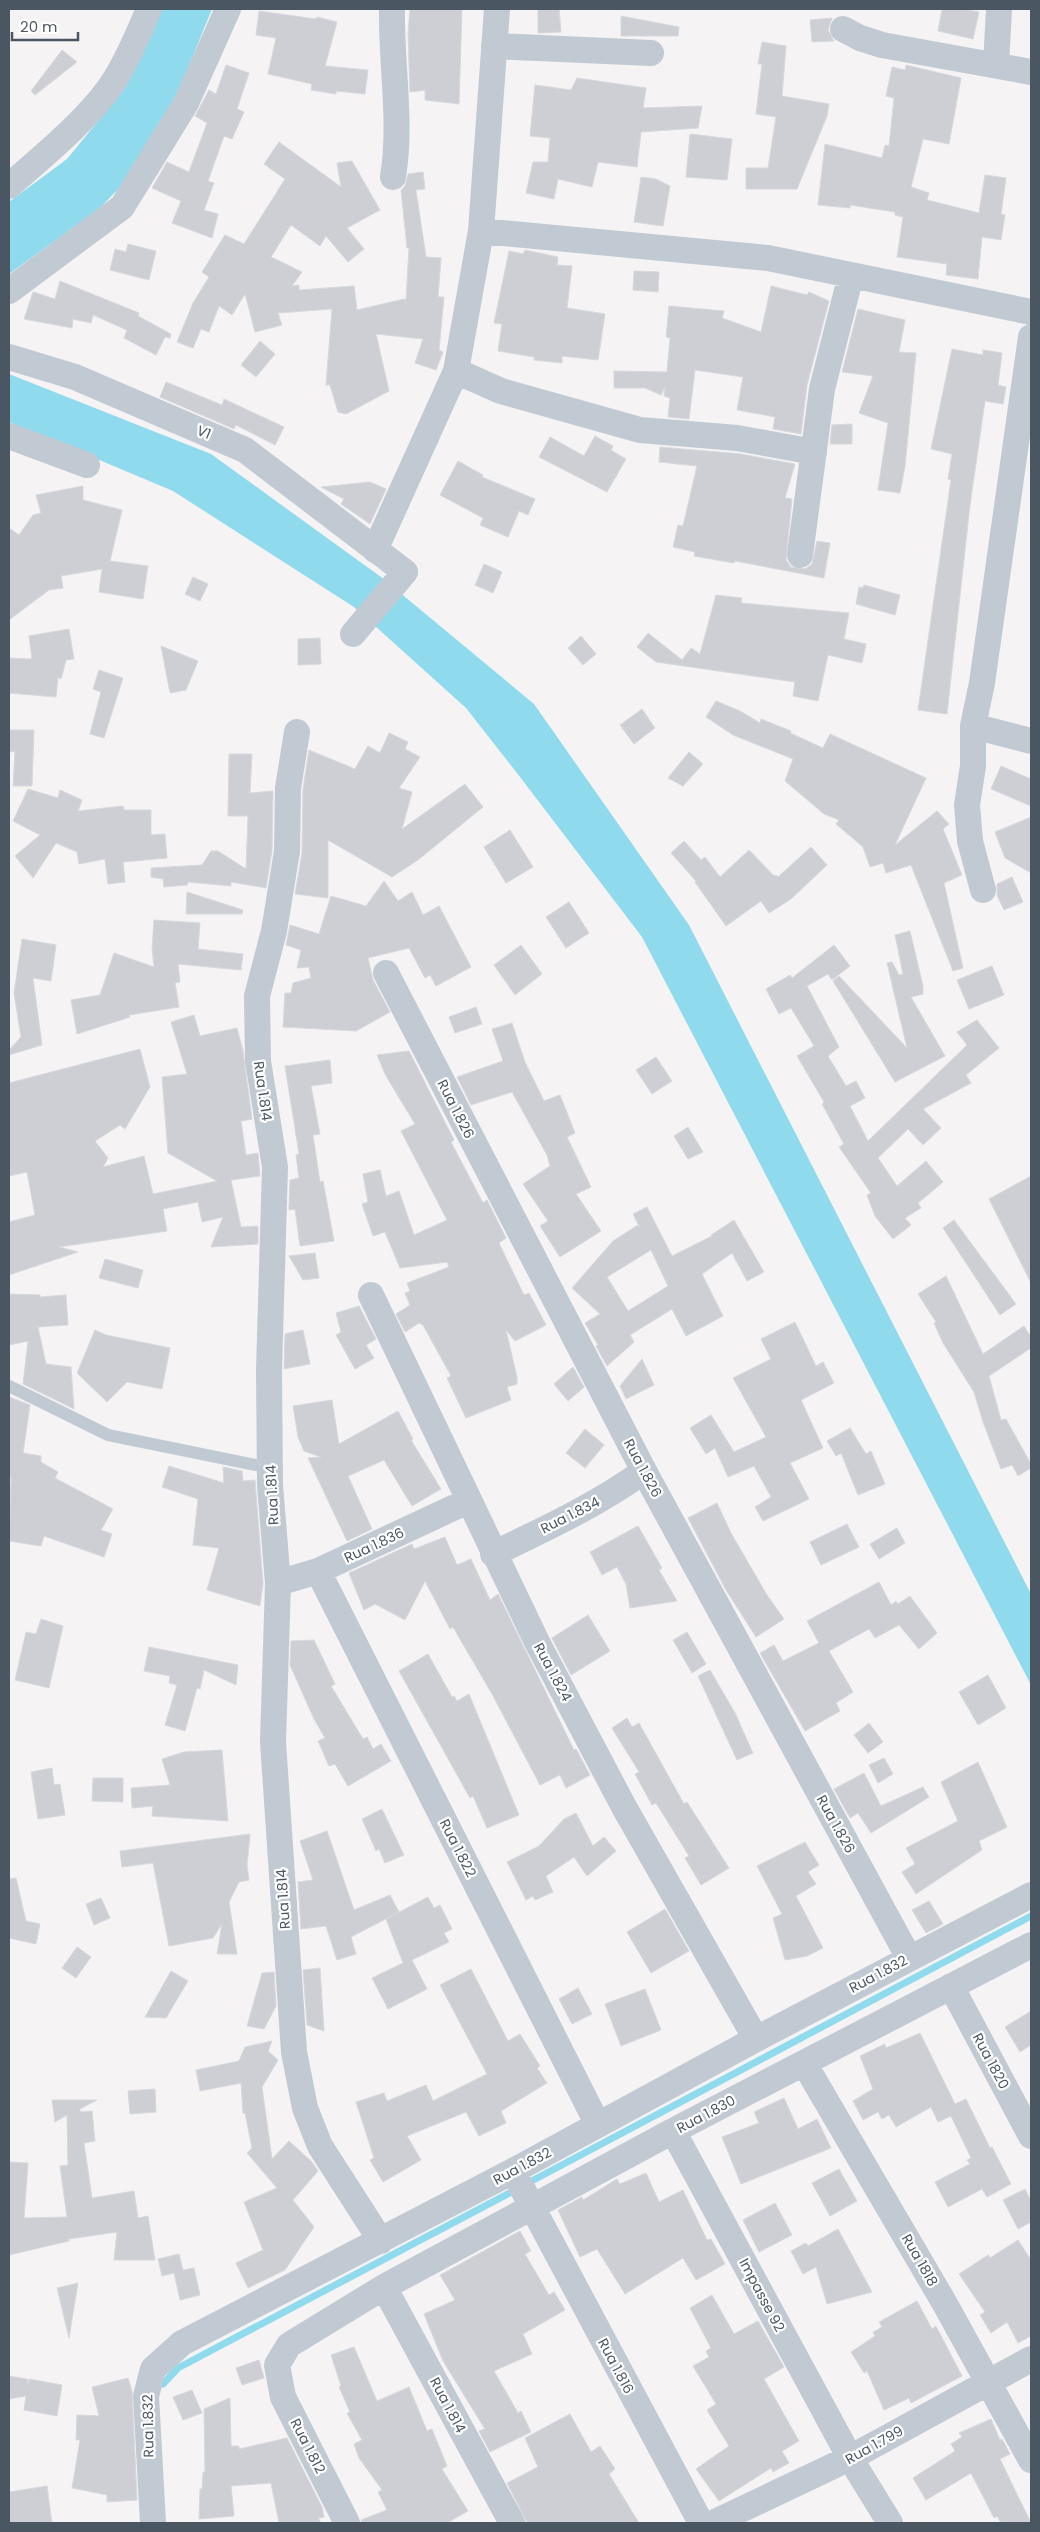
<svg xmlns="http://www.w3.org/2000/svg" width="1040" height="2532" viewBox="0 0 1040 2532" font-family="Poppins,sans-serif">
  <rect width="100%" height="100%" fill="#f5f3f3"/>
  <path fill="#90daee" d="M158,9H212L161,134L125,182L99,209L9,274V202L67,159L117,98Z
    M9,374L211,454L381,577L534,704L689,925L1031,1594V1685L642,937L517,773L466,708L354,607L173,491L9,422Z"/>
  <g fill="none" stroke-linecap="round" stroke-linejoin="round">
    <path stroke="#90daee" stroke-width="7" d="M526,2184L1031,1916
      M163,2384L178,2368L517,2189"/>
  </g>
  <path fill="#cdcfd5" stroke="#d7d9de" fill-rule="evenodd" d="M410,9H462L459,104L425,100V90L410,92L408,34Z
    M538,9H559L561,32L538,33Z
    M942,9H963L979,12L973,39L938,31Z
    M259,11L316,19L317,17L337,22L325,66L368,70L365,94L336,91V94L311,90L312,84L268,74L276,38L256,35Z
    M621,16L679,27L678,36H621Z
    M832,18L828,30L834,41L812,42L810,20Z
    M762,42L786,46L782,96L829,104L827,116L797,189H746V168H768L776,117L756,114L762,64H758Z
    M62,50L77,62L35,95L31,91Z
    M226,65L249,73L237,109L244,112L232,139L224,136L208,181L214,183L204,210L218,214L212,238L172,223L181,201L152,188L167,162L189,172L207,123L195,116L209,90L216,94Z
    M906,65L961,78L949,144L923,139L911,187L929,193L927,200L979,213L985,175L1006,178L1001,214L1005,215L1001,240L982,237L978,279L946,275L947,264L897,257L903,217L895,215V212L850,205V208L818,205L825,144L882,158L885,145L889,146L894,98L886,96L892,67L905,70Z
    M577,78L646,88L643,108L702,106L698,128L641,132L637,167L598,162L592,187L558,179L554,199L526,193L533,162H548L550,138L530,136L535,85L571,90Z
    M690,134L732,139L727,180L686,177Z
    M279,142L341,187L337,163L352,161L380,210L347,228L364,249L348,262L326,236L320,246L291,225L271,257L302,272L292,286L299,285V290L354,286L357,310L404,299L406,300L409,248H407L401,190L405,186L408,174L423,172L425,189L416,190L426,257L441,258L438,297H444L439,350L443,352L436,370L415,363L423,339L376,334L389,391L346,414L338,412L330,385H326L332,309L278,313L282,325L255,332L245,294L232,315L219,306L209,332L201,329L193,348L177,342L193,303L209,277L202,272L225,235L244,244L285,179L264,164Z
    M641,177L656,179L670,186L663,226L634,222Z
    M128,244L156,251L149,280L110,270L115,249L126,252Z
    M525,250L558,257L557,265L572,266L567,308L605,314L598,360L562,356V363L534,360V357L498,351L502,324L494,323L509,251L523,254Z
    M634,271L659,272L658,292L633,290Z
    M60,281L139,313L138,316L171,334L170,338L165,337L156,355L124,338L127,330L93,315L91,323L73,319L72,328L24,319L33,292L55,299Z
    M771,286L807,295L809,292L829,301L807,385L801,434L773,429L775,417L737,410L743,377L695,370L689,419L668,417L670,398L664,396L665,387L661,395L645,388H614V371L667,372L670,338L666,337L669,306L724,311L722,318L761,332Z
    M858,309L905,320L899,352L916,353L905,466L900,493L878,490L888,423L859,413L873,376L842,372Z
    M260,341L275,354L256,377L241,365Z
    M952,349L983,355V350L1002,353L998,385L1006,387L1003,404L985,401L970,505L947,714L918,710L951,480L948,479L952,454L931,449Z
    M166,382L222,405L224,399L284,427L275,445L236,425L234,429L160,397Z
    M852,424V444H830L832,425Z
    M595,436L613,446L611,450L626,459L607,492L539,457L550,437L584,456Z
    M660,447L741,454L795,464L785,498L792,499L786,560L791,567L805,569L812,564L817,541L830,543L824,578L735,561L734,563L694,556L695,552L673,547L678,525L683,526L697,466L659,462Z
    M458,461L483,475L482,477L535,499L528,515L519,511L508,537L480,525L483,518L440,495Z
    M370,482L386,489L370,524L341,504L344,499L321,487Z
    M83,486V500L122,510L110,561L148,566L143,599L99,592L102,569L61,576L63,588L49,590L9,620V528L19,535L33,515L41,513L36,495Z
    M484,564L502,572L493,593L475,585Z
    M193,577L208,584L200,601L185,594Z
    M864,585L900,595L895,615L856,604L859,587L863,588Z
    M716,595L742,598L741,603L849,613L844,639L866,644L862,663L828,655L818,701L793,696L795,682L656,662L637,647L648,633L682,660L691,648L700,654Z
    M69,629L74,659L66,660L61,679L58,677L56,697L9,693V658L32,659L29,636Z
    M581,636L596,654L583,665L568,648Z
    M320,638L321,664L298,665V639Z
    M161,646L198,661L186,690L170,693Z
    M99,670L123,678L104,738L90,734L101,692L93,689Z
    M716,701L740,711L760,723L761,719L791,731L790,733L823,748L830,734L926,778L895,845L937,811L949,824L943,829L962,875L944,883L963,968L953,971L911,865L886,873L883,863L870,867L863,847L836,824L839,820L824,814L785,781L793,759L733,735L706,717Z
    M642,709L655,728L634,744L620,725Z
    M9,730H34L32,786H13L15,751L9,752Z
    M389,733L408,742L405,749L420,757L399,788L412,792L402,829L465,784L483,807L418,860L392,877L328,840V898L295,894L302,853L303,789L309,750L355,769L368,746L380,753Z
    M689,752L703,764L683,786L668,778Z
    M229,754H252L250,793L273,791L272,850L266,888L231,882V886L188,882L187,885L164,887L163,879L151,877V868L202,865L211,851H218L246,869L248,816H228Z
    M1001,766L1031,779V806L991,789Z
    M28,789L58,798L60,790L82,800L78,811L123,806L124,810H151V835L165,834L167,858L123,862L125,882L108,884L105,859L79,864L77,852L56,843L33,878L15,856L40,835L13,821Z
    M1031,817V873L1005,858L995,832Z
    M510,830L533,867L506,883L484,847Z
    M684,841L701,860L705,857L720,877L749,850L774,876L776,875L778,877L811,847L827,865L791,899L769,913L761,901L726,926L695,882L696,881L671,853Z
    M1012,877L1023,902L1004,910L997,895V884Z
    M384,881L398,901L412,892L423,915L439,906L471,967L436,986L430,975L425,978L409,948L368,958L373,980L390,1012L356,1031L283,1027L285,993H291L293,983L311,978L309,967L297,968L301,950L286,945L290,925L319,934L331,896L366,906Z
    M187,892L243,910L242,914H186Z
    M569,902L589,933L566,948L546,917Z
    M154,920L200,923L198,949L243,954L241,970L178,964L180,982L175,983L179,1007L129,1015L130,1017L77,1034L71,1000L100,995L114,953L154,967L152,948Z
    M910,931L923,986V994L911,997L945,1056L895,1082L833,981L839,976L907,1048L887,963L892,962L899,975L903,974L895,935Z
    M22,939L56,945L51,981L33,978L42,1045L9,1055V1050L21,1037L14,993Z
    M521,945L542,974L515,995L494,965Z
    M834,945L850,966L832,980L828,974L807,986L839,1047L828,1056L846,1086L856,1081L865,1098L850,1106L868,1141L967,1045L957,1032L977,1020L999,1048L966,1075L971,1083L923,1109L941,1128L923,1145L908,1129L878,1158L897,1186L926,1161L943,1182L918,1203L921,1208L905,1218L911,1225L893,1239L875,1216L867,1195L871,1193L839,1147L844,1144L822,1104L824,1102L797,1056L814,1046L791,1008L779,1014L766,989L790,975L792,978Z
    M992,966L1004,995L969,1009L957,980Z
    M476,1007L482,1024L455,1033L449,1017Z
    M194,1015L200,1036L237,1028L243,1051L252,1119L241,1121L246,1155L258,1153L260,1176L231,1180L241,1227L258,1226V1244L211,1247L223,1217L202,1222L198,1202L163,1209L167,1231L59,1247L78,1252L9,1275V1222L35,1215L27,1172L9,1176V1083L140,1049L150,1087L125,1129L120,1125L95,1141L108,1158L103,1167L144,1156L153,1194L217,1181L168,1153L162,1077L187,1074L171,1022Z
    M512,1023L525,1062L544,1101L560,1095L575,1133L567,1137L591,1187L576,1194L601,1231L560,1257L540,1226L548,1221L523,1184L550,1166L547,1155L512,1092L471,1105L457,1077L503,1061L492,1029Z
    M409,1051L454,1140L451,1142L483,1203L487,1200L506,1238L499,1243L524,1295L529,1293L546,1325L515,1341L506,1330L517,1377V1384L507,1387L511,1400L466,1418L447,1378L451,1376L423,1325L419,1323L405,1332L396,1314L410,1305L405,1293L410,1291L407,1283L449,1267L447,1262L400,1268L385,1232L373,1236L362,1204L368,1202L363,1174L380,1170L386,1196L399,1191L414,1235L447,1220L401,1131L415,1124L386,1076L377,1055Z
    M656,1057L672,1081L652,1094L636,1070Z
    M330,1060L332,1083L311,1086L320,1134L313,1135L320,1182L323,1181L334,1241L300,1246L295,1209L289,1210V1206L290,1180L299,1178L296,1155L299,1154L285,1066Z
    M688,1127L703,1152L688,1159L674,1136Z
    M1031,1176V1283L989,1199Z
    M647,1207L672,1256L712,1236L711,1235L734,1220L764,1272L747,1281L732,1253L702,1274L723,1316L686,1336L672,1309L630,1335L634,1342L607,1366L596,1346L598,1345L585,1323L600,1314L572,1288L613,1241L638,1225L640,1228L633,1214ZM651,1250L668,1286L628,1311L607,1277Z
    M954,1220L1016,1304L1000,1315L943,1228Z
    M315,1253L319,1278L303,1280L289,1256Z
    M105,1259L143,1270L138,1288L99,1278Z
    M946,1276L983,1354L1024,1326L1031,1337V1348L989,1376L1001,1420L1006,1419L1031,1464V1468L1018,1476L1012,1465L1001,1469L983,1422L974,1392L943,1343L934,1323L936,1322L918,1294Z
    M9,1294L40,1295V1297L66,1295L68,1325L38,1327L46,1364L71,1367L74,1409L23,1384L28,1341L9,1345Z
    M359,1306L376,1339L366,1345L374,1358L355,1369L336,1335L341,1332L336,1313Z
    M795,1322L816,1366L823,1362L834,1383L801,1400L823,1448L790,1463L809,1499L763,1521L755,1507L771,1497L754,1466L728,1477L715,1448L706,1454L690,1428L711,1415L734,1452L766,1437L733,1378L771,1359L761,1339Z
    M95,1330L106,1335L170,1348L162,1389L127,1382L107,1402L77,1373Z
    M303,1330L310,1364L284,1369L285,1334Z
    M642,1359L654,1385L626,1399L620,1386Z
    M573,1367L584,1387L568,1401L554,1384Z
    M9,1397L30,1405L23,1453L41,1456V1462L58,1472L55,1478L113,1509L101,1530L112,1534L104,1557L44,1536L41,1546L9,1541L11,1477H9Z
    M332,1400L339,1444L398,1411L413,1439L411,1440L441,1489L412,1506L384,1460L348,1476L372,1529L347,1541L308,1458L321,1457L304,1451L298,1437L293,1406Z
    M850,1428L866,1454L871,1451L885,1484L858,1495L841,1453L836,1456L827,1441Z
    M585,1429L604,1445L585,1468L566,1453Z
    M169,1466L224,1483L223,1467L242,1471L243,1481L255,1480L263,1583L260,1606L207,1590L219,1548L193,1545L198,1499L162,1487Z
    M717,1503L731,1533L767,1595L784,1619L756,1637L726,1590L688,1518Z
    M847,1524L859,1547L821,1565L810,1542Z
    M638,1526L662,1568L659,1570L677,1601L630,1608L626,1584L617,1567L602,1575L590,1552Z
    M897,1528L905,1543L879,1559L870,1544Z
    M445,1537L457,1565L471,1559L490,1600L498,1594L574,1750L576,1749L590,1775L566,1788L560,1775L540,1785L492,1694L453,1627L450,1629L425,1581L405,1620L375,1604L364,1610L349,1573L412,1544L414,1549Z
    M879,1582L891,1605L896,1601L898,1604L910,1596L937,1633L919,1649L899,1625L875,1638L869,1629L829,1651L853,1692L836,1703L840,1711L805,1731L760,1653L774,1645L783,1661L819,1643L807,1621Z
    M588,1615L610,1651L571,1675L552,1638Z
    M41,1619L63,1626L49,1688L15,1680L26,1632L36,1634Z
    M687,1632L706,1664L692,1673L673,1640Z
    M314,1640L335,1684L331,1686L363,1739L367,1737L373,1749L381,1744L391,1761L348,1786L335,1764L329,1766L318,1741L325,1738L314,1719L290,1665L291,1641Z
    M149,1647L238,1665L236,1685L204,1670L200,1689L197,1688L185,1731L165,1725L177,1685L169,1683L170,1676L144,1671Z
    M428,1654L452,1697L454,1696L457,1701L469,1694L519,1815L487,1828L473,1796L470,1798L399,1671Z
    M710,1670L735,1713L753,1753L737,1760L698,1676Z
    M988,1675L1006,1708L978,1725L959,1692Z
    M627,1718L632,1727L639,1723L684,1804L687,1802L729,1868L701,1885L685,1858L689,1856L656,1803L652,1805L635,1774L639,1772L612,1728Z
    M869,1723L883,1742L868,1753L854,1735Z
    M222,1750L228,1821L152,1816L153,1806L132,1808L131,1788L170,1785L162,1759L184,1752Z
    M884,1758L893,1774L878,1783L869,1765Z
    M978,1762L1007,1827L979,1841L982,1850L916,1894L902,1872L915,1864L906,1848L958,1821L941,1782Z
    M52,1768L54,1785L60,1784L65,1815L38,1819L31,1772Z
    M864,1773L881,1806L923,1787L929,1797L871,1833L858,1813L850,1818L834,1789Z
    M93,1778H123V1802L92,1801Z
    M382,1809L404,1855L385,1863L379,1849L376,1851L362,1819Z
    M576,1813L593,1846L604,1837L616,1851L587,1876L574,1857L546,1876L553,1892L535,1900L533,1896L526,1900L507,1862L539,1846L564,1819Z
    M327,1831L354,1910L390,1895L399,1912L351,1937L356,1954L337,1960L326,1926L301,1929L298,1882L313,1880L300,1841Z
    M250,1834L247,1865L249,1880L239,1882L229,1902L237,1954H217L222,1924L213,1938L169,1946L153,1863L122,1867L120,1851Z
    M805,1842L819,1865L808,1872L816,1884L796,1896L823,1948L807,1956L785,1960L773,1918L782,1914L757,1866Z
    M16,1878L26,1921L40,1924L36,1944L9,1938V1879Z
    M428,1897L434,1908L440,1905L452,1929L444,1933L449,1942L412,1960L427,1989L388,2009L372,1978L403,1963L386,1919Z
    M101,1898L110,1918L94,1925L86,1904Z
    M929,1901L943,1924L926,1933L912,1910Z
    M665,1909L689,1951L651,1973L627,1932Z
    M77,1947L91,1957L76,1978L62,1968Z
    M320,1968L324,2031L307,2025L303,1970Z
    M471,1969L508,2041L520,2034L540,2066L537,2068L547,2083L501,2111L506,2123L479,2136L466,2112L407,2136L421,2160L383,2182L370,2160L374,2158L356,2102L384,2093L387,2101L426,2085L433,2101L487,2074L440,1985Z
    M171,1971L188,1981L166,2018L145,2017Z
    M274,1972L276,2006L264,2029L247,2026L262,1973Z
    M578,1988L592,2014L572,2024L559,1999Z
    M645,1989L661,2030L621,2046L605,2004Z
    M1031,2011V2045L1020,2052L1005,2027Z
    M920,2033L955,2104L966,2099L990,2148L992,2147L1011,2184L987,2197L982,2189L948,2207L935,2182L970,2164L967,2160L971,2158L951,2116L938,2122L931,2107L896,2127L889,2115L882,2119L878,2112L863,2120L853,2101L873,2089L860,2056L885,2044L886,2048Z
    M272,2041L268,2051L278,2060L262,2087L272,2159L289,2141L312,2162L318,2171L293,2200L314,2227L285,2270L248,2288L236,2263L263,2250L244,2202L277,2188L247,2153L252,2148L245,2113H243L241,2083L200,2091L196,2070L239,2061L245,2047Z
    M155,2089L156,2112L130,2114L128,2091Z
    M784,2098L798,2129L817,2119L831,2148L741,2184L722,2137L759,2123L754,2112Z
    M52,2100H97L80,2109V2112L92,2111L95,2141L84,2143L92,2198L134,2191L138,2218L148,2216L155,2260H114L117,2232L69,2239V2241L9,2255V2162L28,2163L24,2218L67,2217L60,2166L68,2165L67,2115L55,2122Z
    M839,2169L857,2201L830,2216L812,2183Z
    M646,2173L659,2202L683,2190L707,2240L711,2239L725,2264L696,2280L683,2258L625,2294L597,2249L580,2257L558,2210L582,2197L583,2200L617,2179L620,2184Z
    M1025,2189L1031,2201V2222L1018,2229L1003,2200Z
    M775,2203L792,2235L759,2252L743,2220Z
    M838,2229L872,2292L827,2304L816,2267L803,2274L791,2251L806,2243L808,2246Z
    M520,2231L531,2251L525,2254L549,2295L554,2292L565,2310L523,2334L532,2354L494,2371L518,2413L521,2411L531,2432L490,2452L479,2431L485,2429L443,2361L424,2314L455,2300L440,2275Z
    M1018,2240L1031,2260V2336L1018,2343L1007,2322L991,2333L980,2315L985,2312L959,2274L988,2255L990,2258Z
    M179,2254L183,2270L194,2268L200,2295L180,2300L174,2273L162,2276L158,2259Z
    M78,2283L69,2338L57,2288Z
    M712,2295L734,2334L758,2321L784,2367L764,2379L799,2441L782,2451L789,2463L773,2472L771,2468L719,2501L696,2469L729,2446L707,2410L716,2404L693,2366L709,2357L706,2351L711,2348L690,2308Z
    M917,2301L932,2329L936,2326L962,2376L911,2403L909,2398L884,2410L867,2371L864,2373L851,2352L875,2336L873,2332L882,2327L879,2322Z
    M354,2347L377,2401L409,2387L427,2431L432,2429L447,2466L442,2469L468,2511L447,2523H362L361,2520L387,2510L378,2492L382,2490L359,2458L354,2444L362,2440L347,2413L350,2412L339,2387L341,2386L331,2355Z
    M259,2360L264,2378L242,2385L236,2368Z
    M9,2376L27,2379L28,2385L29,2379L62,2385L57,2416L24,2410L26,2396L9,2399Z
    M128,2378L132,2391L137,2500L107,2502V2495L72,2488L80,2440H76L77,2415L99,2416L92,2387Z
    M192,2390L202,2413L183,2420L173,2397Z
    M230,2398L231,2446H239V2449L287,2438L322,2507L324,2517L318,2518L321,2523H279L271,2483L231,2486L234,2516L199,2519L200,2489H202L203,2472H205L204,2409Z
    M570,2414L591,2452L600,2446L615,2469L609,2474L639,2523H527L507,2483L538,2467L525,2438Z
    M991,2419L1000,2440L1002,2439L1010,2454L1000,2459L1031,2523H1001L997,2516L994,2518L971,2473L926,2500L913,2478L955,2451L951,2444L962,2437L959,2433Z
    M47,2486L52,2523H9V2492Z"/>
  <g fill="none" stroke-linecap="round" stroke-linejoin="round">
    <path stroke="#c1cad2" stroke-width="12" d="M9,1386L108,1435L270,1468"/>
    <path stroke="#c1cad2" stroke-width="26" d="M392,9C391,65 402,121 393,177
      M843,29L860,38L882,45L1031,72
      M494,46L651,53
      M996,65L999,9
      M9,186C42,157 90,118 114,81C128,59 139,33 149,9
      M481,231L768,258L1031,312
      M9,291L122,207L186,103L228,9
      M9,357L75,377L245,450L405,572L353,634
      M456,371L501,391L640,430L737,438L814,452
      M9,436L87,465
      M375,550L456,371L481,231L497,9
      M800,555L822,389L851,275
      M973,726L1031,741
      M297,732L288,788L287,851L274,931L257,996L258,1061L275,1167L269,1370L270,1485L278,1583L273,1742L294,2052L305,2108L320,2146L381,2241
      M983,890L970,841L967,805L973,766V726L982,683L1031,337
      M386,973L644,1471L909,1958
      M371,1295L537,1642L624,1807L756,2039
      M493,1554C545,1529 597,1505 644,1471
      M318,1571L598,2125
      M278,1583L318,1571L468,1501
      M951,1986L1031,2136
      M804,2063L945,2304L1031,2460
      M673,2131L850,2458L890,2523
      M513,2171L701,2523
      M384,2287L512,2523
      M153,2523L146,2396L153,2369L182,2343L513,2171L756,2039L1031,1895
      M347,2523L283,2397L277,2365L289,2345L384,2287L673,2131L1031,1945
      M713,2523L850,2458L1031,2359"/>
  </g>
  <g text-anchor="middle" stroke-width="4.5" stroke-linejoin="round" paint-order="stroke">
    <g font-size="14" fill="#4a5661" stroke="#fff">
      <text transform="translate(204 432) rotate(23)" y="5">V1</text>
      <text transform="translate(263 1091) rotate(82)" y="5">Rua 1.814</text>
      <text transform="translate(456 1109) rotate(63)" y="5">Rua 1.826</text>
      <text transform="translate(643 1468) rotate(62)" y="5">Rua 1.826</text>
      <text transform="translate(272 1495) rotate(-93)" y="5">Rua 1.814</text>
      <text transform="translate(570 1515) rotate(-27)" y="5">Rua 1.834</text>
      <text transform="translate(374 1545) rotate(-25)" y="5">Rua 1.836</text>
      <text transform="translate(553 1672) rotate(62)" y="5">Rua 1.824</text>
      <text transform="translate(836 1824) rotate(61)" y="5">Rua 1.826</text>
      <text transform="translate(458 1848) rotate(63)" y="5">Rua 1.822</text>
      <text transform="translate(283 1899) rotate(-94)" y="5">Rua 1.814</text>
      <text transform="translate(878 1974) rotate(-28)" y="5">Rua 1.832</text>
      <text transform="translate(991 2061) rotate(62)" y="5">Rua 1820</text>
      <text transform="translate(706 2114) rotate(-28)" y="5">Rua 1.830</text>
      <text transform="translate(522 2166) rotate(-28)" y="5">Rua 1.832</text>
      <text transform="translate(920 2260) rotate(60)" y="5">Rua 1818</text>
      <text transform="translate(762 2295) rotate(62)" y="5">Impasse 92</text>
      <text transform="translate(616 2366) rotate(62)" y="5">Rua 1.816</text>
      <text transform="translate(448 2405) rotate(62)" y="5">Rua 1.814</text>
      <text transform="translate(148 2426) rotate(-91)" y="5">Rua 1.832</text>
      <text transform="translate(874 2445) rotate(-29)" y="5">Rua 1.799</text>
      <text transform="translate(308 2446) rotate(63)" y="5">Rua 1.812</text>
    </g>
  </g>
  <rect width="1040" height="2532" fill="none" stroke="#4a5661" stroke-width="20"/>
  <path d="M12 32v8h66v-8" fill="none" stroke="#4a5661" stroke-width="2.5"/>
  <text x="20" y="32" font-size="15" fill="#4a5661" stroke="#ffffff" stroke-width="4" paint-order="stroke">20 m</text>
</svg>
